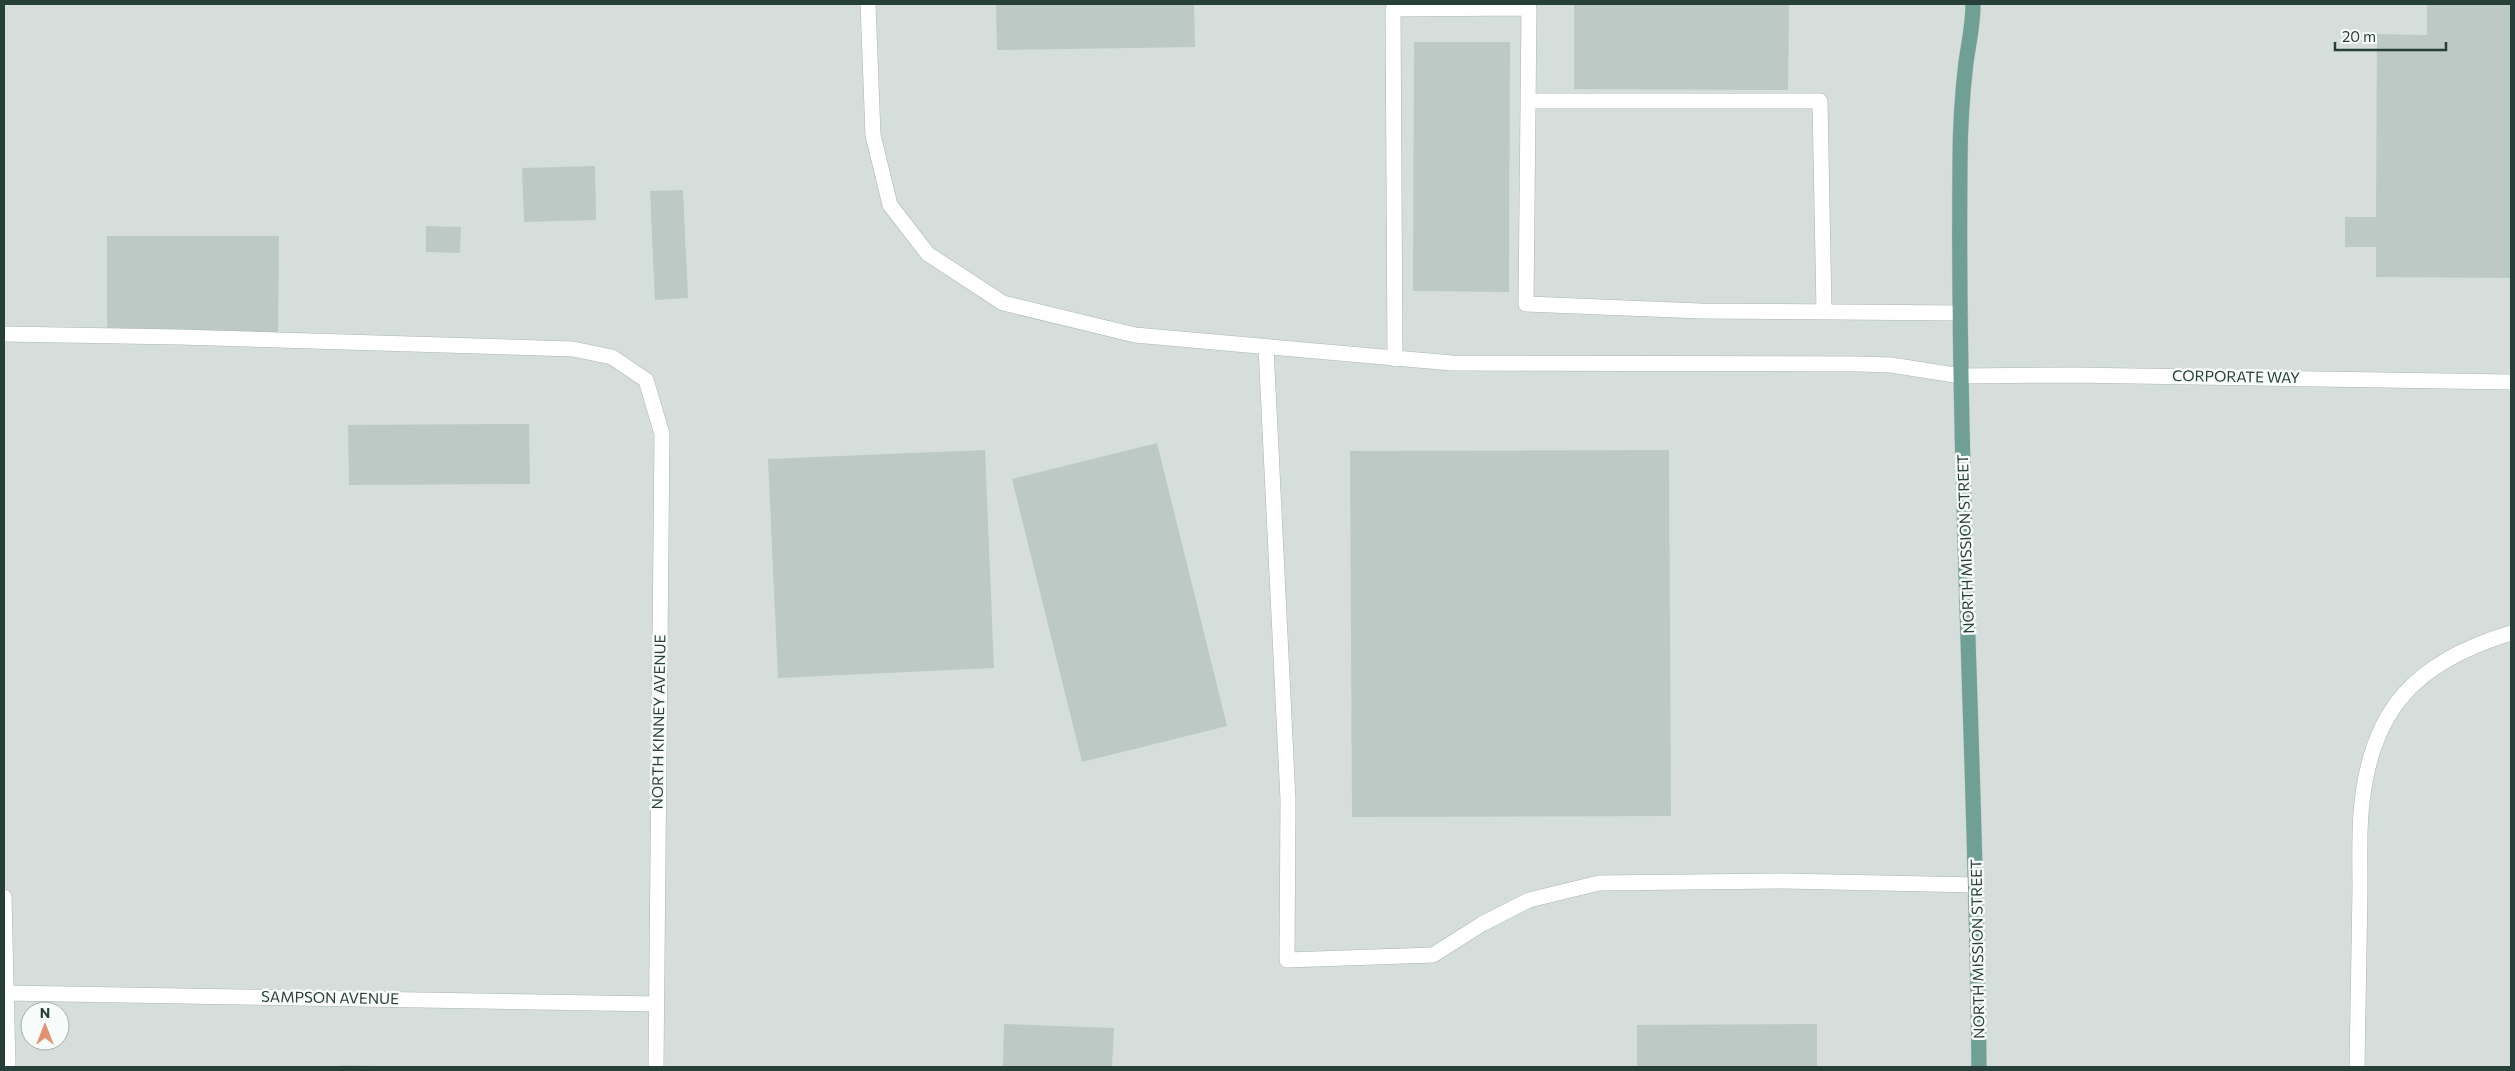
<svg xmlns="http://www.w3.org/2000/svg" width="2515" height="1071" viewBox="0 0 2515 1071" font-family="Commissioner,sans-serif">
  <rect width="100%" height="100%" fill="#e7eeeb"/>
  <path fill="#d5deda" fill-rule="evenodd" d="M4,4H2511V1067H4ZM30,1011H60V1041H30Z"/>
  <path fill="#bcc9c4" d="M996,4H1194L1195,47L997,50Z
    M1574,4H1789L1788,90L1574,89Z
    M2427,4H2511V278L2376,277V247H2345V217H2376L2377,34L2427,35Z
    M1414,42H1510L1509,292L1413,291Z
    M595,166L596,220L524,222L522,168Z
    M683,190L688,298L655,300L650,191Z
    M426,226L461,227L460,253L426,252Z
    M107,236H279L278,332L107,331Z
    M529,424L530,484L349,485L348,425Z
    M1157,443L1227,726L1082,762L1012,479Z
    M985,450L994,668L778,678L768,459Z
    M1669,450L1671,816L1352,817L1350,451Z
    M1004,1024L1114,1028L1112,1067H1003Z
    M1817,1024V1067H1637V1025Z
    M341,1065L375,1066V1067H341Z"/>
  <g fill="none" stroke-linecap="round" stroke-linejoin="round">
    <g stroke="#aab6b2" stroke-width="16">
      <path id="lane" d="M868,4L873,135L890,205L928,254L1003,303L1135,335L1452,363L1860,364L1891,365L1961,376
        M1528,101H1820L1824,311
        M1266,347L1288,800L1287,960L1433,955L1482,924L1529,900L1599,883L1784,881L1977,885
        M1395,359L1393,9L1529,8L1526,304L1701,311L1960,313
        M2357,1067C2358,1008 2359,948 2360,889C2360,863 2359,838 2361,813C2369,710 2415,662 2511,633"/>
    </g>
    <g stroke="#aab6b2" stroke-width="16">
      <path id="street" d="M4,334L179,337L573,349L612,357L646,380L662,434L656,1067
        M1961,376L2074,375L2511,382
        M4,897L8,1067
        M4,993L656,1004"/>
    </g>
    <g stroke="#c3c9c8" stroke-width="16">
      <path id="primary" d="M1973,4C1973,24 1969,42 1966,62C1962,96 1960,130 1960,163C1957,465 1976,766 1979,1067"/>
    </g>
    <use href="#lane" stroke="#fff" stroke-width="15"/>
    <use href="#street" stroke="#fff" stroke-width="15"/>
    <use href="#primary" stroke="#709f95" stroke-width="15"/>
  </g>
  <g text-anchor="middle" stroke-width="5" stroke-linejoin="round" paint-order="stroke">
    <g font-size="15" fill="#273f39" stroke="#f7fbf9">
      <text transform="translate(2236 377) rotate(1)" y="5">CORPORATE WAY</text>
      <text transform="translate(1966 544) rotate(-92)" y="5">NORTH MISSION STREET</text>
      <text transform="translate(659 722) rotate(-89)" y="5">NORTH KINNEY AVENUE</text>
      <text transform="translate(1978 949) rotate(-91)" y="5">NORTH MISSION STREET</text>
      <text transform="translate(330 998) rotate(1)" y="5">SAMPSON AVENUE</text>
    </g>
  </g>
  <rect width="2515" height="1071" fill="none" stroke="#273f39" stroke-width="10"/>
  <g transform="translate(45 1026)"><circle r="24" fill="#f7fbf9" stroke="#a4b0ac"/>
  <path d="M0-4L9 19L0 12L-9 19Z" fill="#e4916f"/>
  <text y="-8" font-size="14" font-weight="bold" text-anchor="middle" fill="#273f39">N</text>
  </g>
  <path d="M2335 42v8h111v-8" fill="none" stroke="#273f39" stroke-width="2.5"/>
  <text x="2342" y="42" font-size="15" fill="#273f39" stroke="#f7fbf9" stroke-width="4" paint-order="stroke">20 m</text>
</svg>
